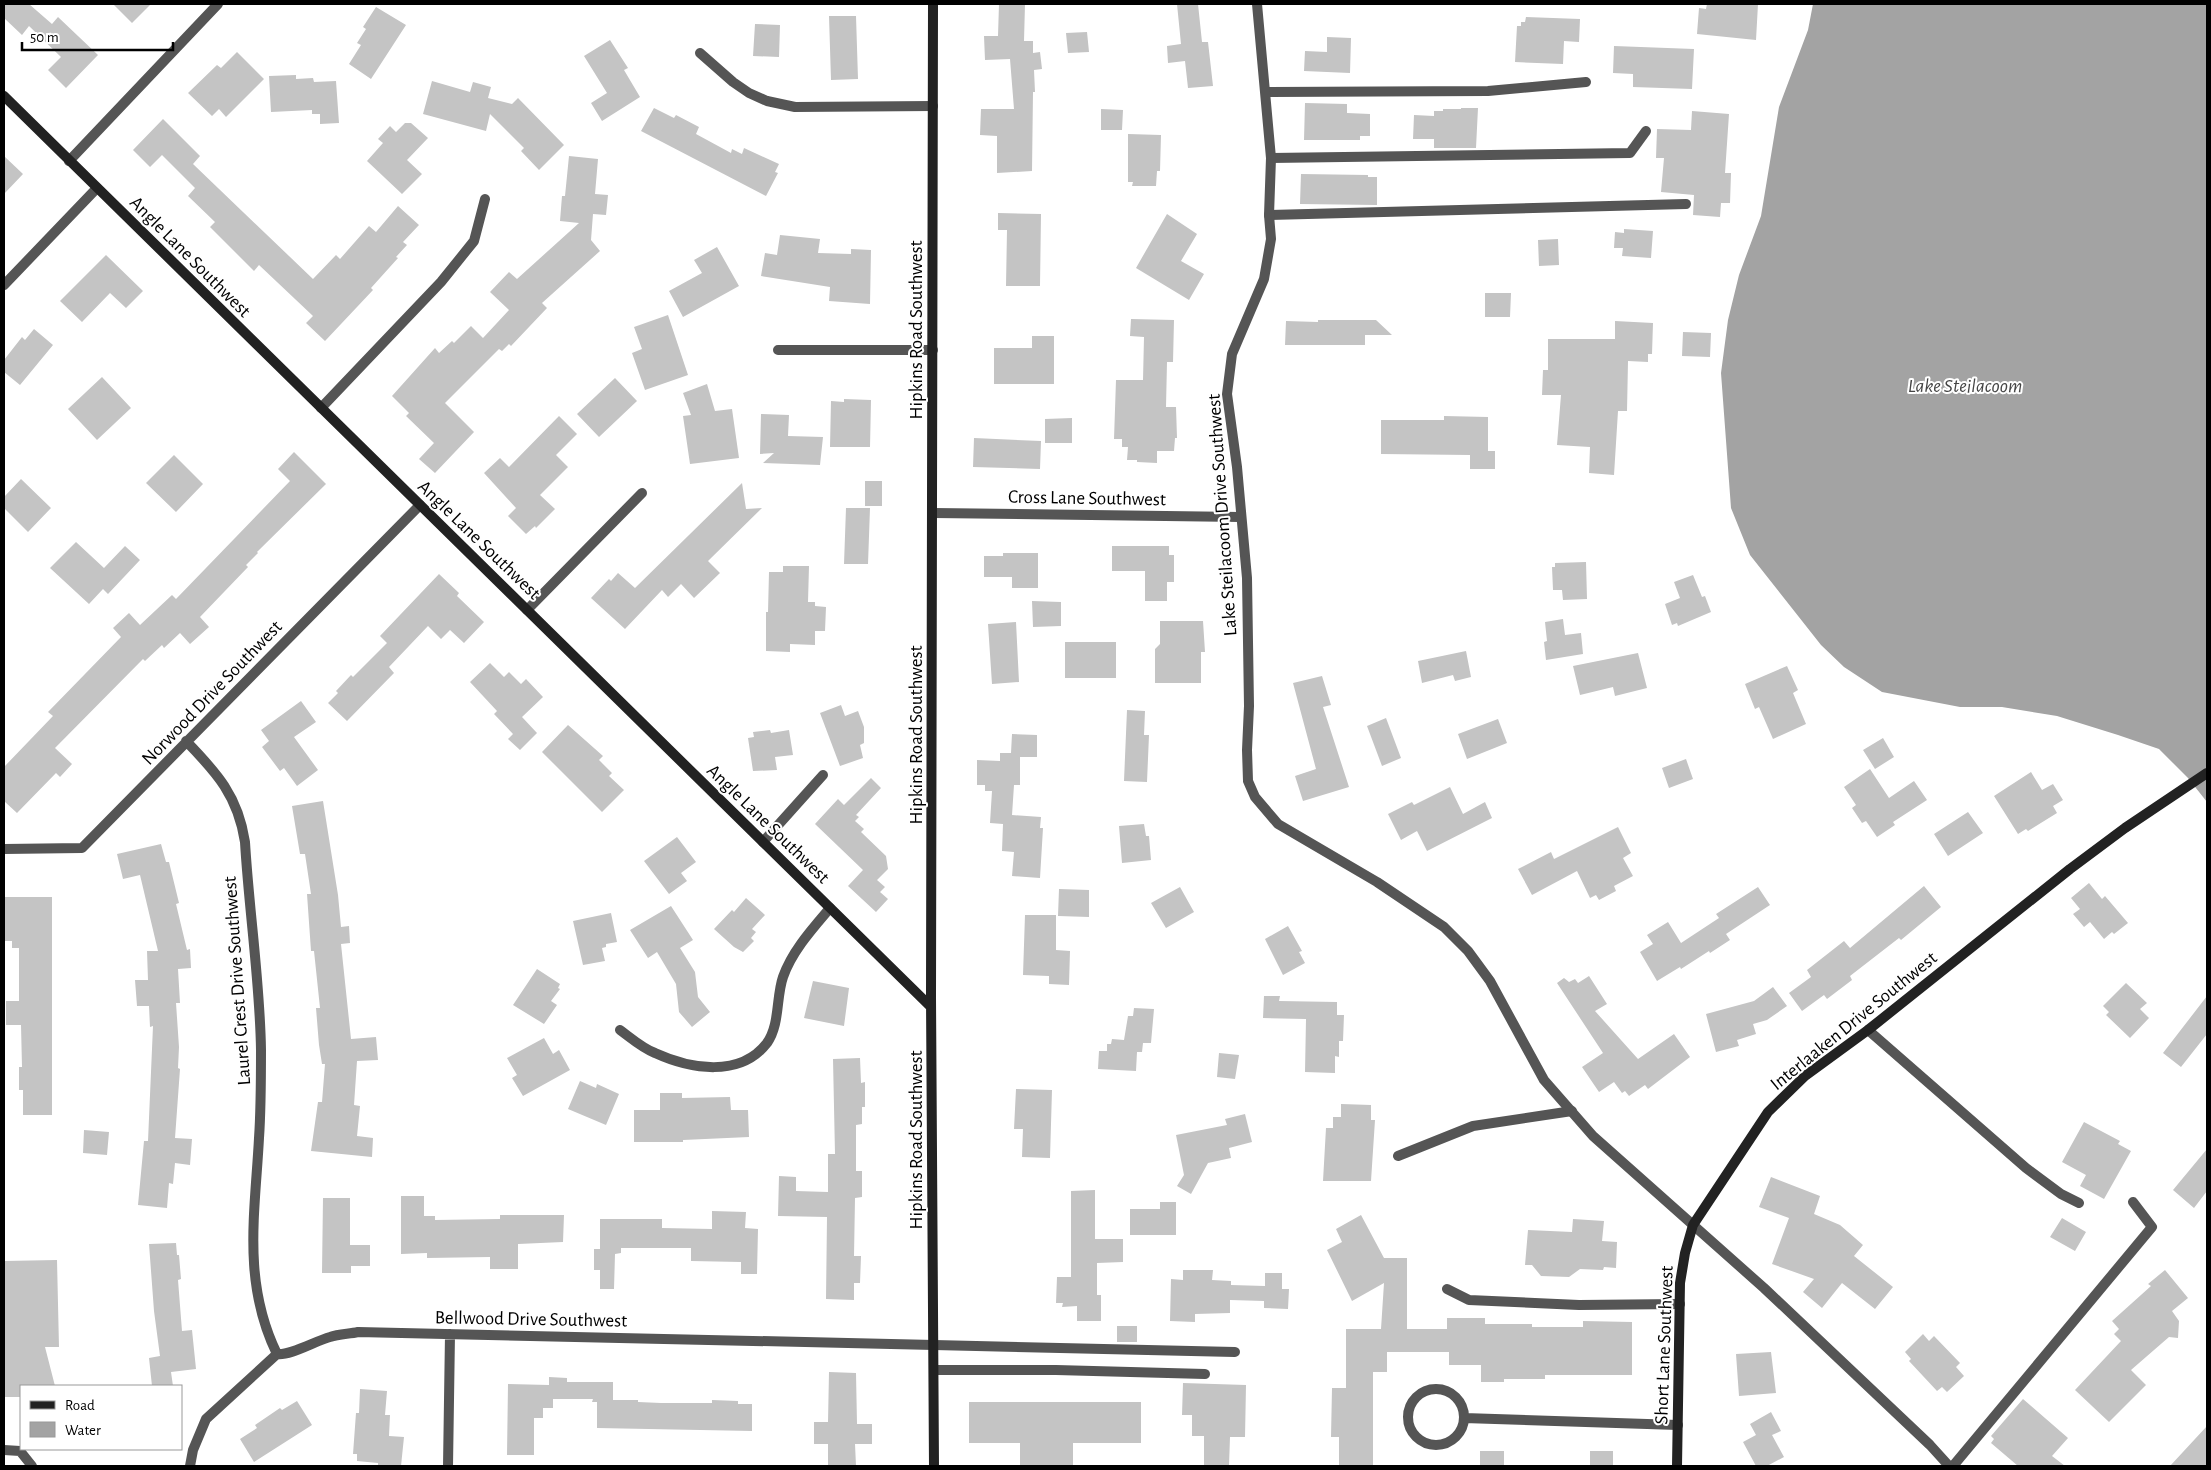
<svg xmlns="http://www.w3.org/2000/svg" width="2211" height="1470" viewBox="0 0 2211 1470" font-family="'Alegreya Sans',sans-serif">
  <rect width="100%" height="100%" fill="#fff"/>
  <path fill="#a3a3a3" d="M1813,4H2207V802L2188,778L2159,749L2118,735L2057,716L2002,707H1960L1882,692L1844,667L1821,645L1750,555L1731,508L1721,373L1728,320L1739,275L1761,216L1779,107L1808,30Z"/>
  <path fill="#c4c4c4" d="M4,4H29L52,24L58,17L98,55L66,88L48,70L61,57L29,26L22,35L4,18Z
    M113,4H151L132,23Z
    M999,4H1025L1024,41H1033V53L1040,52L1042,69L1034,70L1035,92H1033L1032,171L997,173V136L980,135L981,109H1014L1010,59L985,60L984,36H998Z
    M1177,4H1198L1202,42H1208L1213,86L1188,88L1185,61L1168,63L1167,46L1181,44Z
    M1707,4H1758L1756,40L1697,34L1699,8L1706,9Z
    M376,7L406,25L371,79L349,64L361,45L357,43L366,29L363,27Z
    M829,16H856L858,79L831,80Z
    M1526,17L1580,19L1579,42L1564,41L1563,64L1515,62L1517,26H1521V22H1525Z
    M755,24L780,25L779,57L753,56Z
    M1087,32L1089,52L1068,53L1066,33Z
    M1327,37L1351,38L1350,73L1304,71L1305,51L1327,52Z
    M610,40L628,68L624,70L640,97L602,121L591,103L607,93L584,56Z
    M1614,46L1694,49L1692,89L1633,87V74L1613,73Z
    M237,52L264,79L226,117L219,109L212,116L188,93L217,65L221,68Z
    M296,75V79L313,78L314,82L336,81L339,123L320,124V114H312V110L271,112L269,76Z
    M432,81L470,92L473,82L491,87L488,98L512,104L518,98L564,145L539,170L521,151L524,148L490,114L486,131L423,114Z
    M1305,103L1347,104V113L1370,114V136H1360V140H1304Z
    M654,108L674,118L676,115L699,127L696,134L731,153L732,149L742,154L744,148L779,164L775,172L778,173L766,196L641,131Z
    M1461,108H1478L1476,148H1434V139H1413L1414,115L1434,116V111H1443V109H1461Z
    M1101,109L1123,110L1122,130H1101Z
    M1692,111L1729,114L1725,173H1731L1730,203H1721L1720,217L1693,215L1694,195L1661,192L1664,158H1656L1657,129L1691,130Z
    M163,119L200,156L193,164L313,279L336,255L340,259L369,226L376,232L398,206L419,225L403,242L407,245L396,257L398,258L371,288L373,290L325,341L306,323L313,316L259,265L254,271L210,227L215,222L188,196L195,188L162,155L150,167L133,150Z
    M405,123H411L428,138L407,160L422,174L402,194L367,161L383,143L378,139L390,126L396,132Z
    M1128,134L1161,135L1160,171H1157L1156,186H1132L1133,182H1128Z
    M4,156L23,174L4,194Z
    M569,156L598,159L595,194L608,195L606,215L593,214L591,240L600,251L542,303L547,308L511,346L509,344L502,351L499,349L445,403L474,432L435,473L419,459L434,443L406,416L409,413L392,396L435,348L439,353L452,341L454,343L471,326L483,338L509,310L490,292L509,272L517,279L579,223L560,221L562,196H565Z
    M1301,174L1368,175V177H1377V205L1300,204Z
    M998,213L1041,214L1040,286H1006L1007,230H998Z
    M1167,214L1197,234L1181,261L1204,274L1189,300L1136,268Z
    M1624,229L1653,231L1651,258L1622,256L1623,248H1614L1615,232L1624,233Z
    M780,235L820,239L818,253L851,254V249L871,250L870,304L829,301L830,287L761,276L765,253L777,255Z
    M1558,239L1559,265L1539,266L1538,240Z
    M717,247L739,286L683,317L669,291L702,273L694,260Z
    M106,255L143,291L126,308L110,293L82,322L60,301Z
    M1485,293H1511L1510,317H1485Z
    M668,315L688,375L645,390L632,353L642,349L634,327Z
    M1131,319L1174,320L1173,362H1167L1166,407H1176L1177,438H1175L1174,451H1157V463L1137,462V460H1127L1128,447H1122V439H1114L1116,380H1143L1144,337L1130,336Z
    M1318,320H1376L1392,335H1365V345H1285L1286,321L1318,322Z
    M1615,321L1653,323L1652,354H1648V362L1628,361L1627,411H1618L1614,475L1589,473L1590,447L1557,445L1561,395H1542L1543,370H1548V339H1615Z
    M34,329L53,345L20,385L4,372V360L22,337L25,340Z
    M1683,332L1711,333L1710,357L1682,356Z
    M1032,336H1054V384H994V348H1032Z
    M102,377L131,408L97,440L68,409Z
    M615,378L637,401L599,437L577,414Z
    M707,384L715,411L732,409L739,458L690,464L683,416L691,415L683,393Z
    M844,399L871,400L870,447H830L831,401L844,402Z
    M761,414L789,415L788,436L823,437L820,465L763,463L774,453L760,454Z
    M559,416L577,434L556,455L568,467L540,495L555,509L536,528L535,526L526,534L508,516L516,508L484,473L500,458L509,467Z
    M1444,416L1488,417V451H1495V469H1470V455L1381,454V420H1444Z
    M1072,418V443H1045V419Z
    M974,438L1041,441L1040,469L973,467Z
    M294,452L326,484L257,552L258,553L246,565L248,567L200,617L209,627L190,644L180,633L164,648L162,645L145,661L143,659L55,748L72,764L60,777L56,773L17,813L4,801V767L53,716L48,712L121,637L113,628L129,613L140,625L172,595L176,599L290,481L278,469Z
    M174,455L203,484L176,512L146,483Z
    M21,479L51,508L28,532L4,508V497Z
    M865,481H882V506H865Z
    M742,483L746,509L762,508L708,561L720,573L694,598L681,584L668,597L662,590L625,629L591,598L609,579L611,581L618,573L635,588Z
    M846,508H870L868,564H844Z
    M76,542L104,568L125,546L140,560L108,594L103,589L89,604L50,568Z
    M1112,546H1169V555H1174V582H1167V601H1145V571H1112Z
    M1003,553H1038V588H1012V577H984V556H1003Z
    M1586,562L1587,599L1563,600L1562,590H1553L1552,567H1555V563Z
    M783,566H809L808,602H815V606L826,607L825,631H815V645L790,644V652L766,651V612H768L769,572H783Z
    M439,574L459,593L457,596L484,622L464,643L450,630L441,639L428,626L389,667L394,673L347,721L328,703L338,693L336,691L351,675L353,677L387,643L380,636Z
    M1693,575L1702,597L1705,596L1711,612L1678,626L1677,623L1672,625L1665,604L1680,598L1674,582Z
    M1032,601L1061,602V626L1033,627Z
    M1563,619L1565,635L1581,633L1583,654L1546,660L1544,642L1547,641L1545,622Z
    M1160,621H1203L1205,652H1201V683H1155V649L1160,644Z
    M1016,622L1019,682L992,684L988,624Z
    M1065,642H1116V678H1065Z
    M1466,651L1471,677L1455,681L1453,675L1422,683L1418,661Z
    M1638,653L1647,688L1615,696L1613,687L1580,695L1573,666Z
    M490,663L504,677L509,672L521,684L526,679L543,697L522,717L537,733L520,750L508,739L513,734L494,714L497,711L470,682Z
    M1787,666L1798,690L1793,693L1806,724L1773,739L1759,707L1755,709L1745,684Z
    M1322,676L1331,705L1323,707L1349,787L1303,801L1295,776L1316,769L1293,683Z
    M301,701L316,722L294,737L318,770L297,786L284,768L280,771L262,747L269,741L261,730Z
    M841,705L845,716L858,711L864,727V743L860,745L863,758L840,766L820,713Z
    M1127,710L1145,711L1144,735H1149L1147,782L1124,781Z
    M1386,718L1401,758L1382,766L1367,726Z
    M1498,719L1507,743L1467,759L1458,734Z
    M568,725L603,756L599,760L612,773L609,776L624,790L602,812L542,752Z
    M770,730L771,733L789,730L793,755L775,757L777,770L753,771L748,738L754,737L753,732Z
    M1012,734L1037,735V757H1020V785H1014L1012,815L1041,817L1040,828H1043L1040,878L1012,876L1014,852L1002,851L1003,824L990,823L992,791H985V785H977V760L1000,761V753H1011Z
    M1883,738L1894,757L1875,769L1863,750Z
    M1686,759L1693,779L1669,788L1662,768Z
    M1870,769L1889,798L1914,781L1927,800L1893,822L1895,825L1877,837L1866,821L1862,823L1852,808L1856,805L1844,787Z
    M2031,772L2042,790L2053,784L2063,800L2053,806L2057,813L2028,831L2026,829L2018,834L1994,796Z
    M871,778L881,788L856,815L859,817L855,821L864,829L861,832L886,856L888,869L877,880L885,887L880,892L888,899L876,912L848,886L863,870L815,824L838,799L844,805Z
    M1450,787L1463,814L1485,802L1492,818L1427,851L1417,831L1401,840L1388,814L1412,802L1414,805Z
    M323,801L338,895L341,927L349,926L350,943L341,944L351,1039L376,1037L378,1060L357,1061L354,1105L360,1106L357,1136L373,1138L372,1157L311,1151L318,1102H322L325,1064H322L319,1045L316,1008H320L314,951H311L307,894H311L305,854H300L292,806Z
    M1968,812L1983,833L1948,856L1934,834Z
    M1144,824L1146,836H1149L1151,860L1122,863L1119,826Z
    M1618,827L1631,853L1623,858L1633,876L1614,886L1616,891L1599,900L1596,895L1590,898L1577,871L1532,895L1518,869L1551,852L1554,859Z
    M677,837L696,862L681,873L687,881L669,894L644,861Z
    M161,844L166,862H169L179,903L176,904L187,950L190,949L191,968L178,969L180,1003H176L179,1047L178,1068L180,1069L175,1138L192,1139L190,1165L175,1163L173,1184L169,1183L167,1208L138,1205L144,1141H148L153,1026L150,1027L149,1006H137L135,980H148L147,951H158L140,875L123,879L117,854Z
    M2089,883L2102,899L2105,896L2128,923L2114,934L2112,932L2104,939L2090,922L2084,927L2073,914L2080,909L2071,898Z
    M1924,886L1941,907L1901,940L1899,938L1850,976L1852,980L1827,999L1824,995L1802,1011L1789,993L1811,977L1807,970L1844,941L1850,948Z
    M1180,887L1194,912L1166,928L1151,903Z
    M1758,887L1770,905L1726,934L1730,940L1710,953L1709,951L1681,969L1680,967L1657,981L1640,952L1653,944L1647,935L1668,922L1681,943L1719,918L1716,914Z
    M1059,889L1089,890V917L1058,916Z
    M4,897H52V1115H23V1090H19V1067H22L21,1025H6V1001H19V948H12V941H4Z
    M746,898L765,915L752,929L756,932L751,938L754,941L743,952L734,947L714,929L732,910L734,912Z
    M671,906L693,940L680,948L695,972L698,997L710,1012L692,1027L679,1012L676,984L657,952L648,958L630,930Z
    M611,913L617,942L606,944V947L602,948L605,961L583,965L573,921Z
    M1025,915H1056V950L1070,951L1069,985L1049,984V976L1023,975Z
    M1288,926L1302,951L1299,952L1305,963L1283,975L1265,939Z
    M537,969L560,984L558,988L560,989L551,1001L557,1005L544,1024L513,1005Z
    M1589,976L1607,1004L1595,1011L1638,1059L1674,1034L1690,1057L1648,1089L1645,1085L1629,1096L1625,1091L1622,1093L1614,1082L1599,1092L1582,1067L1603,1053L1557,983L1564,978L1569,982L1575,979L1578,983Z
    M813,981L849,988L844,1026L804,1018Z
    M2126,983L2147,1003L2140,1009L2149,1018L2130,1038L2106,1015L2109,1012L2103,1006Z
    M1773,987L1787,1006L1767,1020L1753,1024L1756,1034L1737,1040L1739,1046L1716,1052L1706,1014L1754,1001Z
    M1264,996H1280L1279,1001L1337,1002V1015H1344L1343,1041H1339V1057L1335,1056V1073L1305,1072L1306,1019L1263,1018Z
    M2207,996V1034L2181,1067L2163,1053Z
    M1134,1008L1154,1009L1151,1043H1143L1142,1052H1137L1136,1071L1098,1069L1099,1051H1107V1044H1111L1112,1039L1124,1040L1128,1016H1133Z
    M544,1038L553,1054L559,1050L570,1070L523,1096L512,1078L517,1075L507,1058Z
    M1219,1053L1239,1055L1235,1079L1217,1077Z
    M860,1058L861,1083L865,1082V1107H862V1124L856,1125V1171H862V1197L855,1198L854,1256H861L860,1283H854V1300L826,1299L827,1217L778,1216L779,1176L796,1177V1191L828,1192V1154H835L833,1059Z
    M580,1081L596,1088L597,1084L619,1094L606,1125L568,1109Z
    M1016,1089L1052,1090L1050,1158L1022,1157L1023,1129H1014Z
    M660,1093H682V1098L730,1097L731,1110H748L749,1137L683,1140V1142H634V1110H660Z
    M1341,1104L1371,1105V1120H1375L1371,1181H1323L1326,1128H1333V1117H1341Z
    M1245,1114L1252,1142L1229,1148L1231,1158L1208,1163L1191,1194L1177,1186L1184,1175L1176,1135L1227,1125L1225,1119Z
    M2084,1122L2120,1141L2118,1144L2131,1151L2104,1199L2080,1186L2086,1175L2062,1162Z
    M84,1130L109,1132L107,1155L83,1153Z
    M2207,1149V1191L2194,1208L2173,1190Z
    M1771,1177L1820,1196L1814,1214L1840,1225L1863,1245L1854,1256L1893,1287L1875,1309L1842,1283L1822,1308L1803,1292L1814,1279L1772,1264L1789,1218L1759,1207Z
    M1095,1190V1239H1123V1262L1097,1263V1295H1101V1321H1077V1306L1062,1307L1063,1303H1056L1057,1277H1071V1191Z
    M401,1196H424V1216H435V1220L500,1219V1215H564L563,1242L518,1244V1269H490V1257L427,1258V1253L401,1254Z
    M323,1198H350V1245H370V1266H351V1273H322Z
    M1160,1202H1176V1235H1130V1209H1160Z
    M712,1211L746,1212L745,1228L758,1229L757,1274H741V1262L691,1261V1248H621V1253L615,1254L614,1289H600V1270H594V1249H600V1219H662V1228L712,1229Z
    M1361,1215L1384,1258H1407V1329H1447V1318H1485V1324H1532V1327H1583V1321L1632,1322V1375H1545V1379H1504V1382H1481V1365H1449V1352H1387V1372H1373V1466H1339V1437H1331L1332,1388H1346V1329H1381L1384,1283L1352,1301L1327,1250L1342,1242L1336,1229Z
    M2062,1218L2086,1232L2075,1251L2050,1237Z
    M1573,1219L1604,1221L1602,1241L1617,1242L1616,1268L1604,1267L1603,1270L1580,1269L1569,1277L1541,1276L1532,1265H1525L1528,1230L1572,1232Z
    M176,1243L177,1255H179L181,1279L178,1280L182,1331L192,1330L196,1369L171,1372L173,1386H152L149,1358L160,1356L154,1311L149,1244Z
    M57,1260L59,1347H45L55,1386H21V1397H4V1261Z
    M1183,1270H1213L1212,1280L1231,1281V1285L1265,1286V1273H1282V1289H1289L1288,1309L1264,1308V1301L1230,1300V1313L1195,1314V1322L1170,1321L1171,1279L1183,1280Z
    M2165,1270L2188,1298L2172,1311L2179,1321L2178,1338L2169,1337L2131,1370L2146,1385L2109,1422L2075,1390L2121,1341L2114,1334L2119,1329L2112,1321L2151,1286L2148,1284Z
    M1117,1326H1137V1342H1117Z
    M1923,1334L1929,1341L1934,1336L1960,1363L1956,1367L1964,1376L1947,1392L1942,1387L1937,1391L1909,1361L1911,1359L1905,1352Z
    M1771,1352L1776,1393L1739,1396L1736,1354Z
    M829,1372L856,1373L857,1424H872V1444H855L856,1466H828V1444H814V1422H828Z
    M549,1377L567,1378V1382H613V1400H638V1402L661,1403H712V1400L738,1401V1404H752V1431L597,1428V1402H592L593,1399H553V1408H543V1418H534V1455H507L508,1384L549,1385Z
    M1183,1383L1246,1385L1245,1437H1230L1229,1466H1204V1436H1192V1415H1182Z
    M360,1389L387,1391L385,1415H390L389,1436L404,1437L401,1466H378V1463L357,1461V1454H353L356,1413H359Z
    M2023,1399L2068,1438L2052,1456L2065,1466H2018L1991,1443L1994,1439L1991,1436Z
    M297,1401L312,1425L254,1462L240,1439L257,1428L255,1425L280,1408L282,1410Z
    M969,1402H1141V1443H1073V1466H1020V1443H969Z
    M1771,1412L1781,1431L1772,1435L1784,1457L1767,1466H1756L1743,1442L1756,1435L1750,1424Z
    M2207,1426V1466H2170Z
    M1480,1451H1504V1466H1480Z
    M1590,1451H1613V1466H1590Z"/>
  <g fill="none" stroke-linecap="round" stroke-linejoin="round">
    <path stroke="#555" stroke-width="10" d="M1266,92L1488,91L1586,82
      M1271,158L1630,153L1646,131
      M1269,215L1686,204
      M763,842L823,775
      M1868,1030L2026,1168L2061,1194L2079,1203
      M1398,1156L1473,1126L1572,1111
      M1447,1289L1469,1300L1579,1305L1680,1304
      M934,1345L1235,1352
      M934,1370H1056L1205,1374
      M4,1450L20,1451L32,1466
      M1953,1466L2152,1227L2133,1202"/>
    <path stroke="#555" stroke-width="10" d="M1257,4L1271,158L1269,215L1271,239L1264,279L1232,354L1227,394L1237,467L1247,578L1249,706L1247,750L1248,781L1255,797L1278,824L1377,882L1444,927L1468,951L1490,981L1544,1080L1593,1136L1764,1288L1930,1445L1949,1466
      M700,53L733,82L749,93L767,101L795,107L933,106
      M69,161L218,4
      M4,285L97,188
      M778,350H933
      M321,408L441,282L474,241L485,199
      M934,513L1240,517
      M527,610L642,493
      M186,741C217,773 238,796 245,842C249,911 260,981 261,1050C261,1079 261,1109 259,1138C255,1214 242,1282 277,1354
      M4,849L82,848L420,505
      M620,1030C631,1038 642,1048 655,1053C690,1069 740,1078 767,1043C780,1025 776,997 783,977C792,951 813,928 830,908
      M1408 1417a28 28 0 1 1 56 0a28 28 0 1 1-56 0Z
      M1464,1418L1678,1425
      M190,1466L193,1450L206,1419L277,1354C290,1356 315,1341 330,1337C339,1334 349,1334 358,1332L934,1345
      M448,1466L450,1334"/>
    <path stroke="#222" stroke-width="10" d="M933,4L931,998L934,1466
      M4,96L931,1007
      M1677,1466L1680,1283L1685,1253L1693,1225L1768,1112L1805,1076L1868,1030L2070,869L2125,828L2207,773"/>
  </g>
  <g text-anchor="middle" stroke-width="4" stroke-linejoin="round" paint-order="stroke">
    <g font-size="19" fill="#000" stroke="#fff">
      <text transform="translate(191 256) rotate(45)" y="7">Angle Lane Southwest</text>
      <text transform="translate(915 330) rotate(-90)" y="7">Hipkins Road Southwest</text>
      <text transform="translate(1087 497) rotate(1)" y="7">Cross Lane Southwest</text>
      <text transform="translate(1221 515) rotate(-94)" y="7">Lake Steilacoom Drive Southwest</text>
      <text transform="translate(480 539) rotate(44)" y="7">Angle Lane Southwest</text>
      <text transform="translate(211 692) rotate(-46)" y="7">Norwood Drive Southwest</text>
      <text transform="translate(915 735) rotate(-90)" y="7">Hipkins Road Southwest</text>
      <text transform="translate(769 823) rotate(44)" y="7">Angle Lane Southwest</text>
      <text transform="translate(236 981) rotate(-94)" y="7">Laurel Crest Drive Southwest</text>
      <text transform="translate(1853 1020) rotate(-39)" y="7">Interlaaken Drive Southwest</text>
      <text transform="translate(915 1140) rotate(-90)" y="7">Hipkins Road Southwest</text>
      <text transform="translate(531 1318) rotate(1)" y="7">Bellwood Drive Southwest</text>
      <text transform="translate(1663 1345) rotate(-88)" y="7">Short Lane Southwest</text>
    </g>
    <g font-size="20" font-style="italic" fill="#444" stroke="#fff">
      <text x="1965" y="392">Lake Steilacoom</text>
    </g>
  </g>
  <rect width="2211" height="1470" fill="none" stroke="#000000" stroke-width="10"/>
  <rect x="20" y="1385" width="162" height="65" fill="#ffffff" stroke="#999999"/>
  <rect x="30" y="1401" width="25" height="8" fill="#222222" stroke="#999999"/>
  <text x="65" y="1410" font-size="15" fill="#000000">Road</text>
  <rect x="30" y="1422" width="25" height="15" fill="#a3a3a3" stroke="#999999"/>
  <text x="65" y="1435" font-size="15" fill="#000000">Water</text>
  <path d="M22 42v8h151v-8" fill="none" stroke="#000000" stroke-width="2.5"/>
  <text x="30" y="42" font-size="15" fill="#000000" stroke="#ffffff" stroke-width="4" paint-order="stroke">50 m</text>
</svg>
